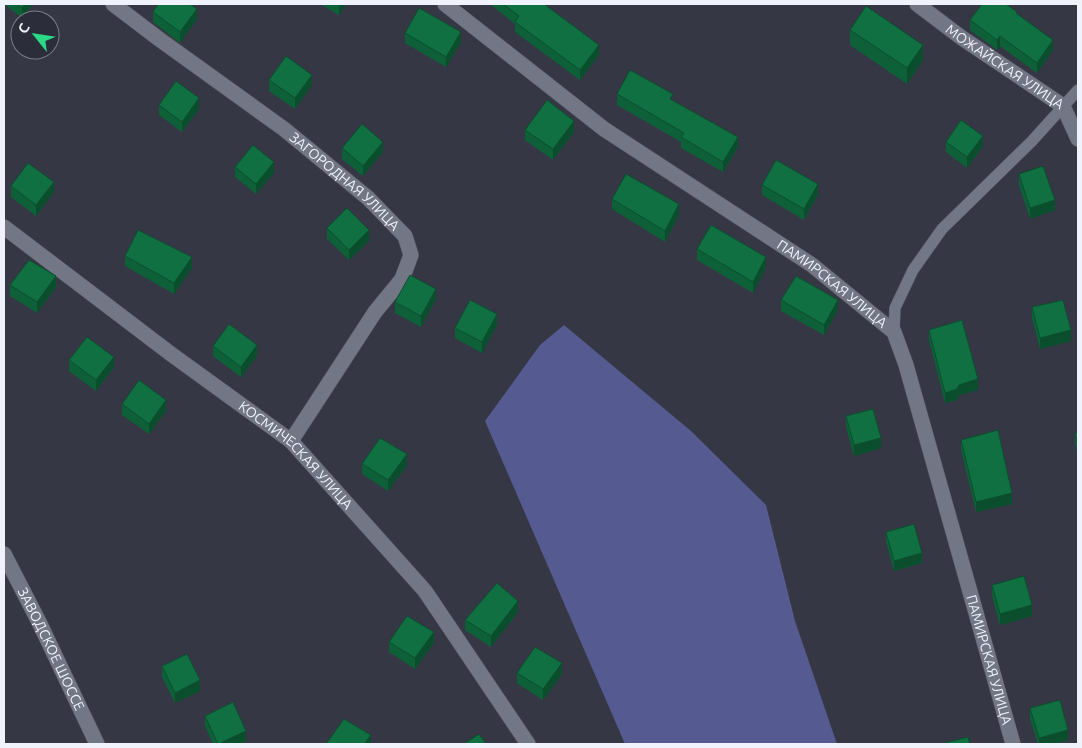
<svg xmlns="http://www.w3.org/2000/svg" width="1082" height="748" viewBox="0 0 1082 748" font-family="Ubuntu,sans-serif">
  <rect width="100%" height="100%" fill="#353744"/>
  <path fill="#555a90" d="M564,325L691,431L766,505L795,621L837,744H625L485,421L540,345Z"/>
  <g fill="none" stroke-linecap="round" stroke-linejoin="round">
    <g stroke="#545561" stroke-width="12">
      <path id="lane" d="M894,332L895,308L913,270L942,229L1032,141L1078,90"/>
    </g>
    <g stroke="#545561" stroke-width="16">
      <g id="street">
        <path id="s1" d="M113,4L159,39L284,129L368,198L405,236L411,255L402,279L375,312L291,441"/>
        <path id="s2" d="M445,4L604,129L812,265L894,332L906,365L1013,744"/>
        <path id="s3" d="M917,4L962,38L1063,106L1078,139"/>
        <path id="s4" d="M4,227L171,354L291,441L425,591L528,744"/>
      </g>
    </g>
    <g stroke="#545561" stroke-width="16">
      <g id="secondary">
        <path id="s5" d="M4,554L40,624L97,744"/>
      </g>
    </g>
    <use href="#lane" stroke="#737685" stroke-width="11"/>
    <use href="#street" stroke="#737685" stroke-width="15"/>
    <use href="#secondary" stroke="#737685" stroke-width="15"/>
  </g>
  <path fill="#0e6039" d="M4,4H33L22,18Z
    M320,4H346L339,15Z
    M490,4H544L599,55L580,80L515,32V24Z
    M153,12L197,19L180,43L153,22Z
    M1017,14L1053,50L1037,73L1000,46L997,50L970,30V20Z
    M850,30L923,60L907,84L850,45Z
    M405,33L461,42L446,67L405,43Z
    M269,80L312,85L295,109L269,91Z
    M617,94L673,100L738,147L723,172L681,148V142L617,105Z
    M159,105L199,109L182,132L159,115Z
    M525,130L574,132L553,160L525,140Z
    M946,142L983,146L967,168L946,152Z
    M342,148L383,152L363,176L342,159Z
    M235,167L274,173L256,194L235,177Z
    M1019,174L1055,210L1030,219L1019,185Z
    M762,185L818,195L804,220L762,195Z
    M11,186L54,192L36,216L11,197Z
    M612,199L679,215L665,242L612,209Z
    M327,228L369,241L349,260L327,239Z
    M697,249L766,267L753,293L697,260Z
    M125,256L192,268L174,294L125,266Z
    M10,285L56,287L37,313L10,296Z
    M436,299L421,327L395,313V302Z
    M781,300L838,310L824,335L781,311Z
    M1032,307L1071,341L1040,349L1032,318Z
    M497,325L482,353L455,338V328Z
    M929,330L978,390L959,395L957,400L945,403L929,340Z
    M213,346L257,356L241,377L213,356Z
    M69,360L114,367L96,391L69,371Z
    M122,404L166,411L149,434L122,415Z
    M846,416L881,448L854,456L846,427Z
    M1078,432V456L1075,443V433Z
    M961,440L1012,504L976,512L961,450Z
    M362,464L407,465L388,491L362,474Z
    M886,532L922,563L894,571L886,542Z
    M992,585L1032,616L1000,625L992,596Z
    M518,612L491,647L465,630V620Z
    M389,642L434,643L415,669L389,652Z
    M162,666L200,691L175,703L162,677Z
    M517,673L562,674L543,700L517,683Z
    M1030,708L1068,740L1054,744H1038L1030,719Z
    M205,716L246,741L240,744H213L205,726Z"/>
  <path fill="#0b4e2e" d="M25,4H33L22,18V8Z
    M340,4H346L339,15V5Z
    M197,9V19L180,43V32Z
    M461,32V42L446,67V57Z
    M1000,36V46L997,50V40Z
    M1053,40V50L1037,73V63Z
    M599,45V55L580,80V70Z
    M923,45V60L907,84V68Z
    M312,75V85L295,109V98Z
    M199,98V109L182,132V122Z
    M574,121V132L553,160V149Z
    M983,136V146L967,168V157Z
    M738,137V147L723,172V162Z
    M383,142V152L363,176V166Z
    M274,162V173L256,194V184Z
    M54,182V192L36,216V205Z
    M818,184V195L804,220V209Z
    M1055,200V210L1030,219V208Z
    M679,204V215L665,242V231Z
    M369,230V241L349,260V250Z
    M192,257V268L174,294V283Z
    M766,257V267L753,293V282Z
    M56,276V287L37,313V302Z
    M436,289V299L421,327V316Z
    M838,300V310L824,335V325Z
    M497,314V325L482,353V342Z
    M1071,330V341L1040,349V338Z
    M257,345V356L241,377V367Z
    M114,357V367L96,391V380Z
    M978,379V390L959,395L957,400L945,403V393L959,385Z
    M166,400V411L149,434V424Z
    M881,438V448L854,456V445Z
    M407,454V465L388,491V480Z
    M1012,493V504L976,512V502Z
    M922,553V563L894,571V561Z
    M518,601V612L491,647V636Z
    M1032,605V616L1000,625V614Z
    M434,632V643L415,669V658Z
    M562,663V674L543,700V689Z
    M200,680V691L175,703V693Z
    M1068,730V740L1054,744H1039V738Z
    M246,731V741L240,744H218Z
    M371,735V744H364Z"/>
  <path fill="#107042" stroke="#0b4e2e" d="M17,4H25L22,8Z
    M158,4H190L197,9L180,32L153,12Z
    M503,4H544L599,45L580,70L515,22L519,16Z
    M982,4H1006L1017,12L1016,13L1053,40L1037,63L1000,36L997,40L970,20Z
    M866,6L923,45L907,68L850,30Z
    M419,8L461,32L446,57L405,33Z
    M286,56L312,75L295,98L269,80Z
    M630,70L673,94L670,99L738,137L723,162L681,137L684,133L617,94Z
    M176,81L199,98L182,122L159,105Z
    M547,100L574,121L553,149L525,130Z
    M961,120L983,136L967,157L946,142Z
    M362,124L383,142L363,166L342,148Z
    M253,145L274,162L256,184L235,167Z
    M776,160L818,184L804,209L762,185Z
    M28,163L54,182L36,205L11,186Z
    M1043,166L1055,200L1030,208L1019,174Z
    M626,174L679,204L665,231L612,199Z
    M347,208L369,230L349,250L327,228Z
    M711,225L766,257L753,282L697,249Z
    M138,230L192,257L174,283L125,256Z
    M29,260L56,276L37,302L10,285Z
    M410,275L436,289L421,316L395,302Z
    M796,276L838,300L824,325L781,300Z
    M470,300L497,314L482,342L455,328Z
    M1063,300L1071,330L1040,338L1032,307Z
    M962,320L978,379L959,385L957,389L945,393L929,330Z
    M229,324L257,345L241,367L213,346Z
    M87,337L114,357L96,380L69,360Z
    M139,380L166,400L149,424L122,404Z
    M873,409L881,438L854,445L846,416Z
    M998,430L1012,493L976,502L961,440Z
    M1078,432V445L1075,433Z
    M380,438L407,454L388,480L362,464Z
    M914,524L922,553L894,561L886,532Z
    M1024,576L1032,605L1000,614L992,585Z
    M497,583L518,601L491,636L465,620Z
    M407,616L434,632L415,658L389,642Z
    M535,647L562,663L543,689L517,673Z
    M187,654L200,680L175,693L162,666Z
    M1060,700L1068,730L1039,738L1030,708Z
    M233,702L246,731L218,744L205,716Z
    M344,719L371,735L364,744H326Z
    M479,734L486,744H464Z
    M968,737L970,744H941Z"/>
  <g text-anchor="middle" stroke-width="4" stroke-linejoin="round" paint-order="stroke">
    <g font-size="14" fill="#f1f3fc" stroke="#2b2d3a">
      <text dy="5" stroke="none"><textPath href="#s3" startOffset="108">МОЖАЙСКАЯ УЛИЦА</textPath></text>
      <text dy="5" stroke="none"><textPath href="#s1" startOffset="292">ЗАГОРОДНАЯ УЛИЦА</textPath></text>
      <text dy="5" stroke="none"><textPath href="#s2" startOffset="478">ПАМИРСКАЯ УЛИЦА</textPath></text>
      <text dy="5" stroke="none"><textPath href="#s4" startOffset="371">КОСМИЧЕСКАЯ УЛИЦА</textPath></text>
      <text dy="5" stroke="none"><textPath href="#s5" startOffset="106">ЗАВОДСКОЕ ШОССЕ</textPath></text>
      <text dy="5" stroke="none"><textPath href="#s2" startOffset="898">ПАМИРСКАЯ УЛИЦА</textPath></text>
    </g>
  </g>
  <rect width="1082" height="748" fill="none" stroke="#f1f3fc" stroke-width="10"/>
  <g transform="translate(35 35) rotate(300)"><circle r="24" fill="#2b2d3a" stroke="#7a7c88"/>
  <path d="M0-4L9 19L0 12L-9 19Z" fill="#2ad885"/>
  <text y="-8" font-size="14" font-weight="bold" text-anchor="middle" fill="#f1f3fc">С</text>
  </g>
</svg>
